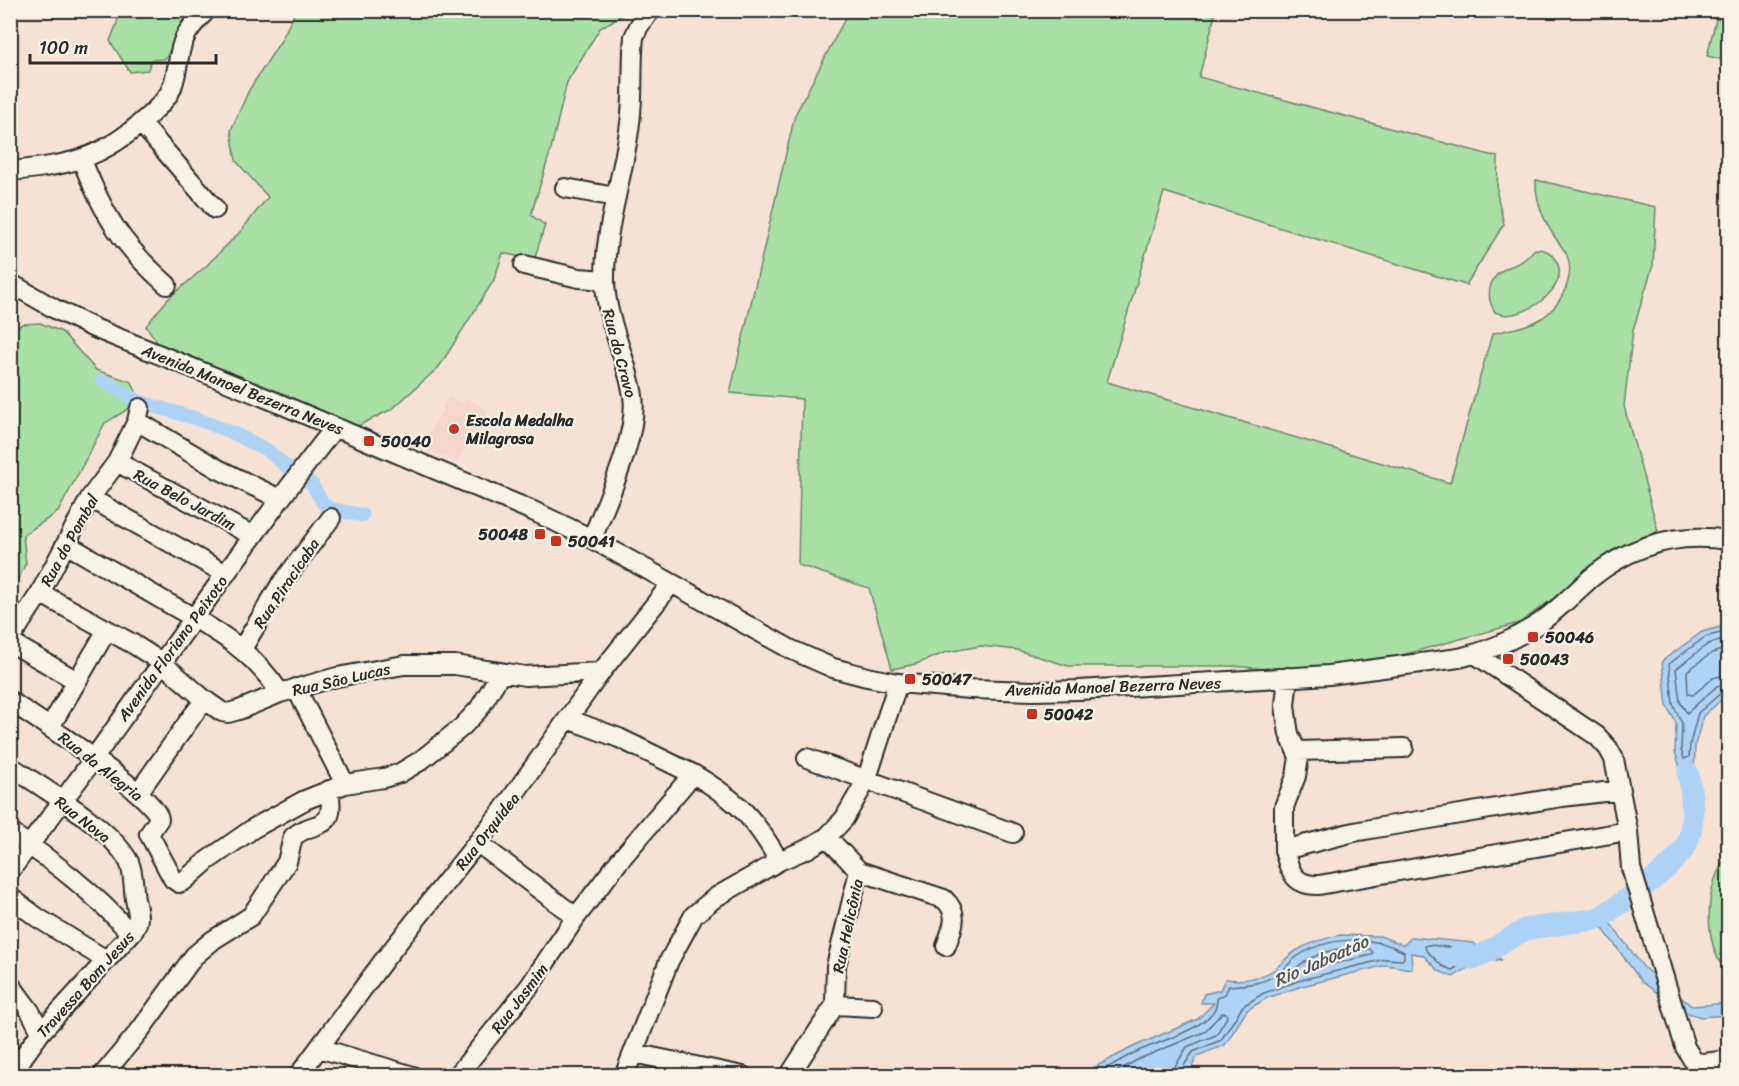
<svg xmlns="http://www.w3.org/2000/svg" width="1739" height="1086" viewBox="0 0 1739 1086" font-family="Sriracha,sans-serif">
  <rect width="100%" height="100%" fill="#f6e2d5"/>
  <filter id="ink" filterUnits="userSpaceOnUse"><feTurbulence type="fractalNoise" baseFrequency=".0167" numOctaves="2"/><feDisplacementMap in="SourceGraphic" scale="12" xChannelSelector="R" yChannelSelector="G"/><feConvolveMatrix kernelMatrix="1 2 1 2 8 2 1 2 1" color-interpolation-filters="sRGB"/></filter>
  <g filter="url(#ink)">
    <path fill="#f5d6c8" d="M448,398L462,403L467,398L488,411L456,462L422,448Z"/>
    <path fill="#a8e0a4" stroke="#6a8668" stroke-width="1.5" d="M119,11H200L182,21L179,34L165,59L151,60L148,70L130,72L110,41L117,23Z
      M296,11H630L600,28L567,82L551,149L531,215L545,225L534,260L503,253L494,280L439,367L392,409L358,426L289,401L160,346L146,326L167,300L206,266L240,232L268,197L236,161L231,130L249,90L280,42Z
      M849,11H1216L1199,77L1498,157L1497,194L1504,224L1466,285L1164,192L1107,382L1450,483L1492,334C1505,330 1520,328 1532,323C1556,314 1577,281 1567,255C1564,249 1558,242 1554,236C1543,219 1535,200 1536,180L1656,207L1653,265L1633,330L1624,406L1658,531L1594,570L1519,623L1329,675L1233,666H1068L1017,650L981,646L947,652L916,664L892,669L869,588L798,565L802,399L730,393L795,115Z
      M1716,19L1728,22V40L1724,60L1707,56Z
      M1535,249C1544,249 1550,251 1555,259C1575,286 1520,325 1495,312C1486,298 1487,280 1503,270C1510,265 1518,265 1525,259C1528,256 1532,252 1535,249Z
      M40,323L62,332L96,370L132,382L140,402L105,423L58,512L23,535L26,563L11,592L10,351L16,350L11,340V331L22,324Z
      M1728,855V974C1702,946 1704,883 1728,855Z"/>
    <path fill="#add4f7" stroke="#7990a5" stroke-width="1.5" d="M1728,625V696H1726L1703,716L1695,745L1693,806L1675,752L1676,723L1667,706L1662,661L1702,632Z
      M1604,915L1644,968L1692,1006L1728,1003V1015L1701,1017L1682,1011L1641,981L1596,919Z
      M1340,935L1380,936L1404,945L1412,937L1473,943L1479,948L1502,960H1481L1453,977L1439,971L1423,955L1411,953L1412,969L1386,965L1302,986L1267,998L1247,1010L1225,1045L1197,1056L1190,1072L1179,1076L1080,1075L1133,1047L1198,1019L1214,1003H1201L1204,994L1220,990L1225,979C1241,981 1260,979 1275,969C1282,963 1288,956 1296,951C1310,942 1325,939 1340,935Z"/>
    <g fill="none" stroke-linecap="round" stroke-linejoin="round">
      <path stroke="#5f6f7d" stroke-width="1.5" d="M1728,631L1705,637L1669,664L1673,704L1682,723L1681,750L1684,759L1689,757L1690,744L1698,713L1722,692L1728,690
        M1728,639L1708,644L1676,669L1680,702L1687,713L1717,686L1728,683
        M1728,648L1712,653L1687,671L1688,694L1693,695L1713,678L1728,674
        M1428,945L1470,949L1476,956L1452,970L1442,966L1426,950L1425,946Z
        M1342,948L1370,949L1373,952L1371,955L1300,972L1296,971V968C1310,956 1325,952 1342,948Z
        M1093,1076C1107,1068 1120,1060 1134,1053C1155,1042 1220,1027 1217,998L1225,994L1229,986C1245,985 1263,984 1277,974C1285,969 1291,961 1298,956C1328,936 1373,935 1404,952V958L1402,960L1385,959L1301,980L1264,993L1243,1006L1221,1040L1193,1052L1181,1070V1076
        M1109,1076L1139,1059L1204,1032L1222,1013H1226L1227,1017L1216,1035L1187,1047L1174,1068L1173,1076"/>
      <path stroke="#add4f7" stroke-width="14" d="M102,380L140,402L194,418L231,432L267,450L288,468L311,483L323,503L330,509L362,515"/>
      <path stroke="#add4f7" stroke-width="22" d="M1457,956L1475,959L1526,929L1596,919L1604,915C1626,899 1683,863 1689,838C1695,817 1692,794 1688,773"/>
      <g stroke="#2b2b2b" stroke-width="22">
        <path id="minor" d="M141,123L215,209
          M82,160C104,216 122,245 167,285
          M10,171C67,166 102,159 145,119C154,111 164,103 170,92C177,78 177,63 181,48C185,32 196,21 207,10
          M565,188L616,197
          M524,265L579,278L605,280
          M10,283L55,309L94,328L271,400L533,511L592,539L792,650L833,668L867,677L898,683L970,689L1033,691L1079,690L1329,675L1459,658C1486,652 1511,641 1535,626C1555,613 1573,594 1591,578C1631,545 1678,532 1728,540
          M137,421L218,469L280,499
          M117,462L253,536
          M90,498L226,574
          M592,539C606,502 639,435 633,396C627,357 606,322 605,281C604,227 624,176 630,123C634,95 631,66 634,37L639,26L651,10
          M66,544C99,563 133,583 166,602C212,628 251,648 280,693
          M40,593L133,644L161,662L205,700L222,712L228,713L239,710L280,693L337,677L404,665H455L525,676L601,672
          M10,639L40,593L90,498L117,462L137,421L140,408
          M10,642L77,681L50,727
          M242,649L279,587L331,518
          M1475,654L1597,736L1608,748L1614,759L1628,831L1631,868L1685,1047L1694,1062L1704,1063L1728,1060
          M77,681L107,630
          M296,688L345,784
          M10,701C34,717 158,797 159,819L149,834L173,879L179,883L184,881L208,860L254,828L305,800L345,784L384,778L400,773L420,761L462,727L479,709L501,673
          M568,719L619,738L693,774
          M1298,751L1404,748
          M807,758L1013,833
          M10,766C44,789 111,827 129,862C134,873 133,886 135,899C137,910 141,919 134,930L41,1032L23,1057L14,1076
          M1621,790L1562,797L1382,827L1354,832L1284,850C1290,871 1293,886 1319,885L1628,831
          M138,793L193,715L205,700
          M10,832C54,862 95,893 130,933
          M827,837L859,871L944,899C961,915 952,928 946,946
          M478,843L576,917
          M1284,850V807L1296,776L1299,757L1289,734L1287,721L1285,705L1288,677
          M10,871C38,833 67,796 94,758C174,647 251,535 335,427
          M10,897L38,918L106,960
          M10,984L30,1011L41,1032
          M835,1005L873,1007
          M319,1048L413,1076
          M633,1053L743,1076
          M102,1076L141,1029L194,956L213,940L251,916L287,862L293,837C315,818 337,834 329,790
          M298,1076L384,960L503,810L601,672L671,584
          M457,1076L529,987L576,917L620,860L693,774C737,800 754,817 779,861
          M624,1076L669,961L694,915L716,897L779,861L807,849L827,837L844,819L866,781L898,683
          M789,1076L835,1005L836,966L859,871"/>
      </g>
      <use href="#minor" stroke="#f7f3e8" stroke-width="18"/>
    </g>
  </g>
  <g fill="#c8321e" stroke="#f7f3e8" stroke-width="2">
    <circle cx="454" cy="429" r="6"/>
    <rect x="363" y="435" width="12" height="12" rx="3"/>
    <rect x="534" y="528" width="12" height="12" rx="3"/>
    <rect x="550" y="535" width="12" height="12" rx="3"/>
    <rect x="1527" y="631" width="12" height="12" rx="3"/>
    <rect x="1502" y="653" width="12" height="12" rx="3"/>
    <rect x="904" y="673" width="12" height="12" rx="3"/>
    <rect x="1026" y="708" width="12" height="12" rx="3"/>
  </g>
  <g text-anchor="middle" stroke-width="4.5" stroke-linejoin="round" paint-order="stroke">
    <g font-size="16" fill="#2b2b2b" stroke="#f7f3e8">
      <text transform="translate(620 353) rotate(75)" y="6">Rua do Cravo</text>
      <text transform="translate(243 389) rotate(22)" y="6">Avenida Manoel Bezerra Neves</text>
      <text transform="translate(185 499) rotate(28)" y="6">Rua Belo Jardim</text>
      <text transform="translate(69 540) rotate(-61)" y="6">Rua do Pombal</text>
      <text transform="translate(286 583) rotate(-56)" y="6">Rua Piracicaba</text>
      <text transform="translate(172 648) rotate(-54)" y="6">Avenida Floriano Peixoto</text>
      <text transform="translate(341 679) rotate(-13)" y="6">Rua São Lucas</text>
      <text transform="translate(1113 686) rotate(-2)" y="6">Avenida Manoel Bezerra Neves</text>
      <text transform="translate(101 766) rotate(38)" y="6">Rua da Alegria</text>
      <text transform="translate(83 819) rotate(38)" y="6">Rua Nova</text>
      <text transform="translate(487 831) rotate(-52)" y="6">Rua Orquidea</text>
      <text transform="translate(847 926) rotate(-78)" y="6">Rua Helicônia</text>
      <text transform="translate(85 984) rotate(-48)" y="6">Travessa Bom Jesus</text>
      <text transform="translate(519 998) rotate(-53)" y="6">Rua Jasmim</text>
    </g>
    <g font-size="16" font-weight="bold" fill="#2b2b2b" stroke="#f7f3e8" text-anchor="start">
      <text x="466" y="426">Escola Medalha<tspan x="466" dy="18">Milagrosa</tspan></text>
      <text x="381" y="447">50040</text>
      <text x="528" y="540" text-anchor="end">50048</text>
      <text x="568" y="547">50041</text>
      <text x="1545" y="643">50046</text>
      <text x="1520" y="665">50043</text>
      <text x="922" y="685">50047</text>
      <text x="1044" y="720">50042</text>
    </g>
    <g font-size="18" font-style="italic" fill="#4c555e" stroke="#f7f3e8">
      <text transform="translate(1321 961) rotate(-24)" y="6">Rio Jaboatão</text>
    </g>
  </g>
  <rect width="1739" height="1086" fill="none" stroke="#f7f3e8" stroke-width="36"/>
  <rect x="18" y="18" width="1703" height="1050" fill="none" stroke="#2b2b2b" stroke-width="2" filter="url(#ink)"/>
  <path d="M30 54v9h186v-9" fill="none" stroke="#2b2b2b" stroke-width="3"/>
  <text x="39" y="54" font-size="18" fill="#2b2b2b" stroke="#f7f3e8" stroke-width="4.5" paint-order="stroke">100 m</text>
</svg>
